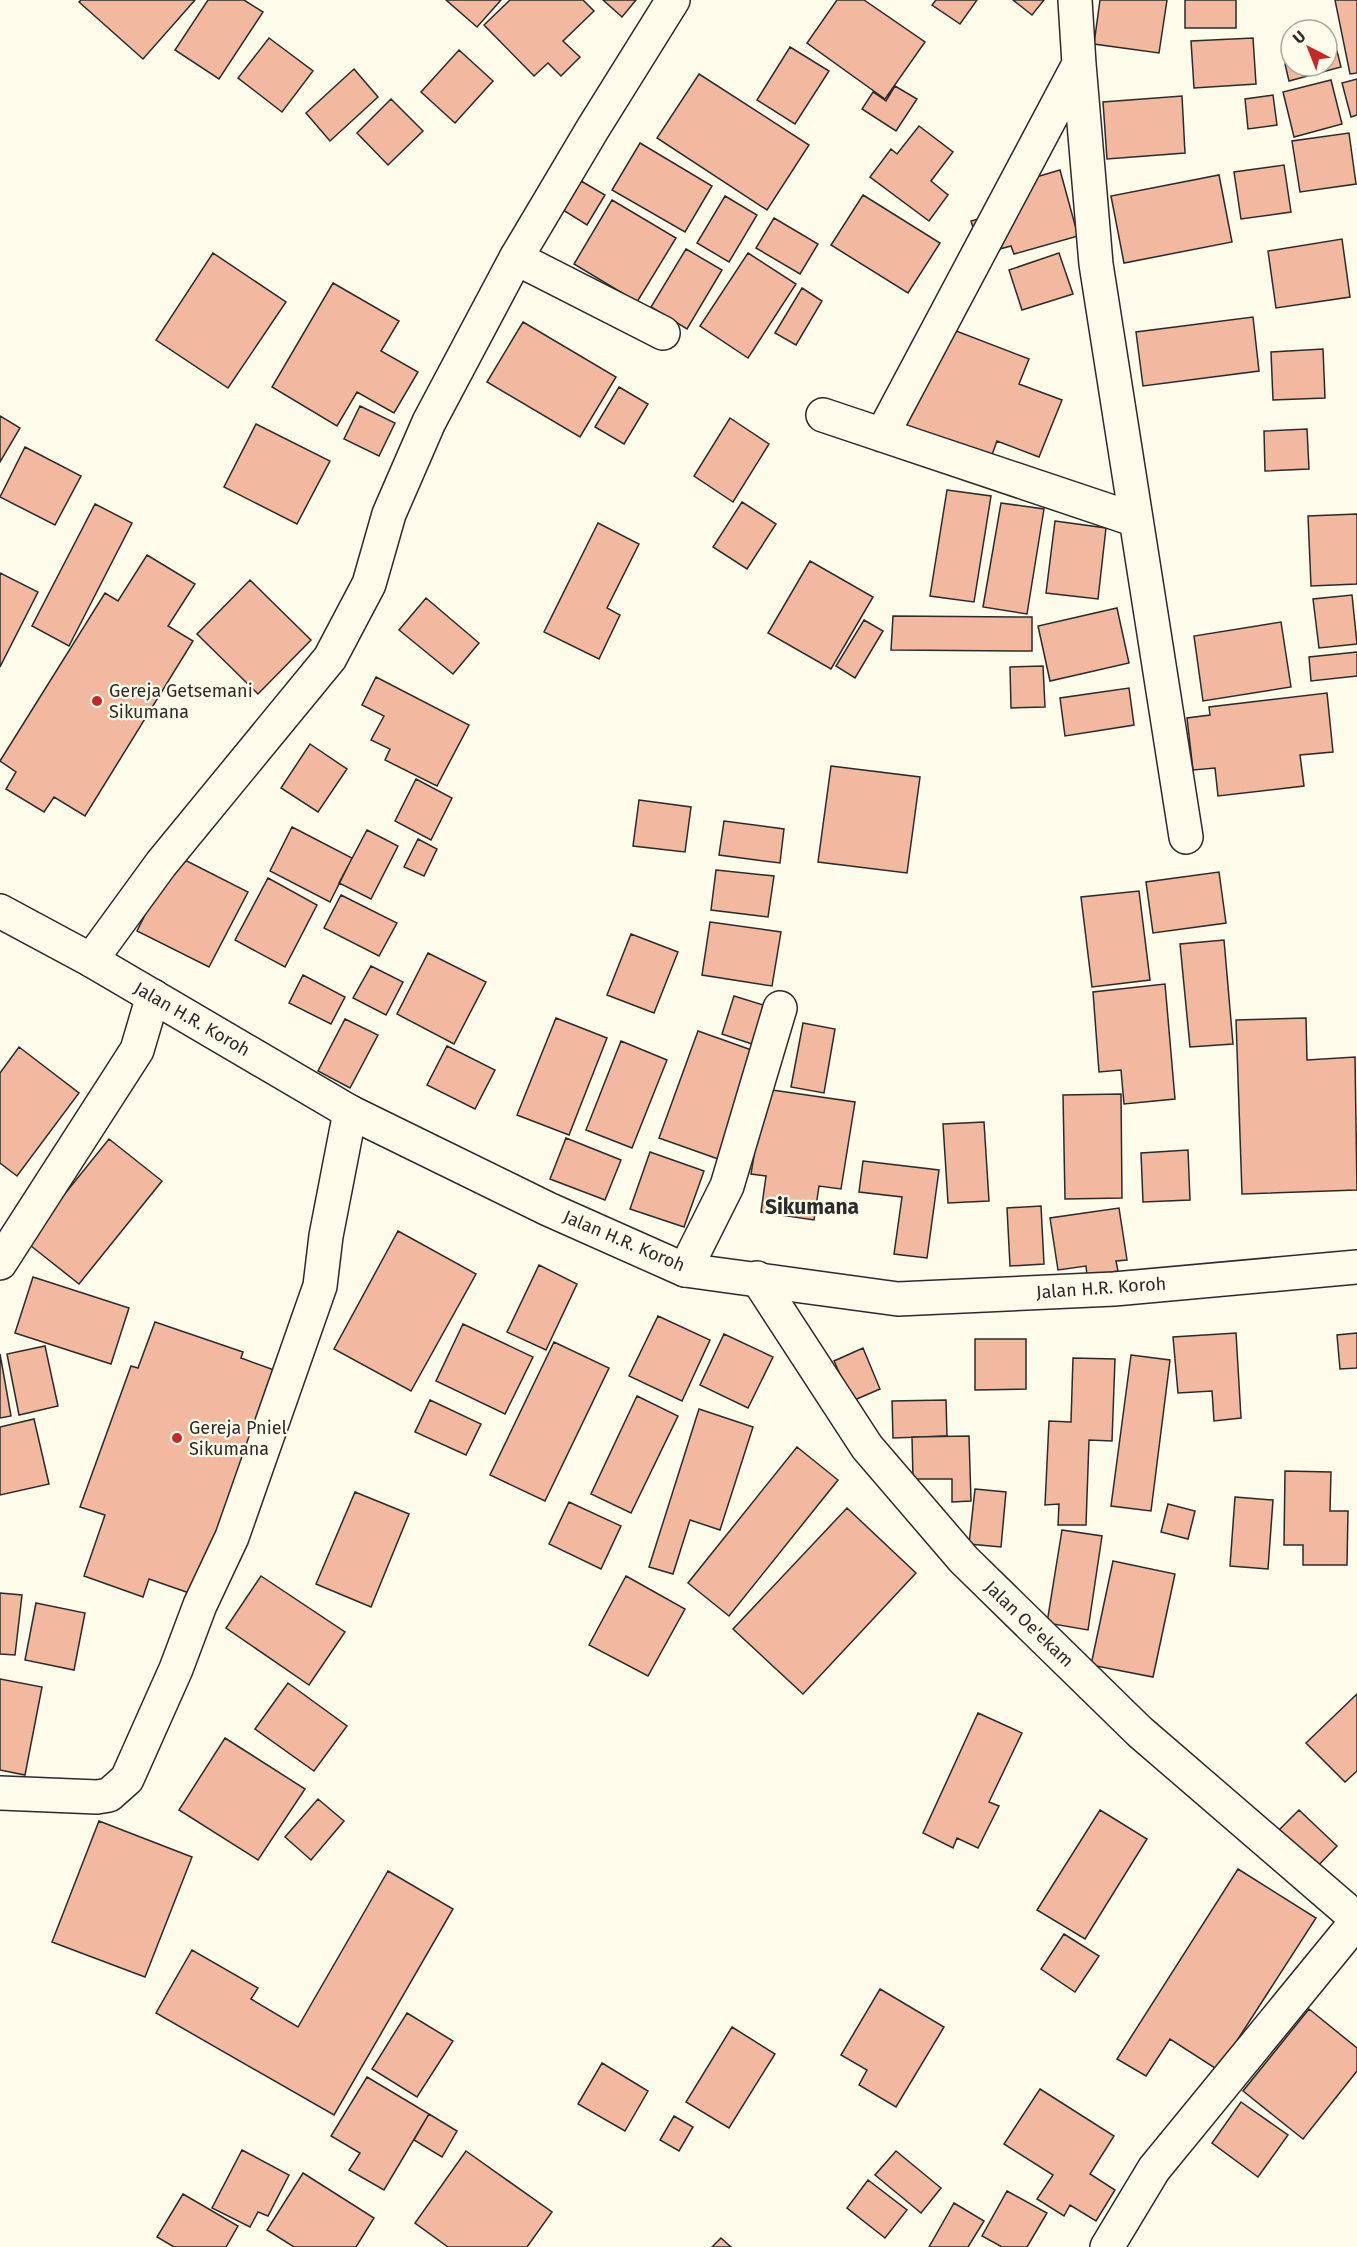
<svg xmlns="http://www.w3.org/2000/svg" width="1357" height="2247" viewBox="0 0 1357 2247" font-family="'Fira Sans',sans-serif">
  <rect width="100%" height="100%" fill="#fdfbea"/>
  <path fill="#f2b8a0" stroke="#2b2b2b" stroke-width="1.5" d="M81,0H195L143,59L79,2Z
    M208,0H244L263,12L219,79L175,50Z
    M446,0H501L477,27Z
    M510,0H583L594,11L563,41L580,57L561,76L548,63L534,76L484,25Z
    M603,0H636L622,17Z
    M837,0H864L925,42L885,99L807,43Z
    M936,0H977L960,24L932,5Z
    M1013,0H1044L1032,15Z
    M1100,0H1167L1159,53L1094,44Z
    M1185,0H1236V28H1185Z
    M1335,0H1357V73L1350,74Z
    M269,38L313,71L282,112L238,78Z
    M1253,38L1256,84L1194,88L1191,41Z
    M790,47L829,71L795,124L757,100Z
    M459,50L493,81L455,123L421,92Z
    M1337,51L1341,67L1289,81L1285,64L1291,63V66H1327V54Z
    M354,69L378,97L330,141L306,113Z
    M699,74L809,145L767,210L657,138Z
    M1357,79V115L1351,117L1342,83Z
    M1331,80L1342,124L1294,137L1283,92Z
    M895,86L917,99L896,131L862,109L873,92L886,101Z
    M1273,95L1277,125L1248,129L1245,99Z
    M1182,96L1185,153L1107,159L1103,102Z
    M391,99L423,131L388,165L357,133Z
    M919,126L953,152L931,181L948,195L929,221L870,177L891,149L897,154Z
    M1349,133L1356,184L1300,192L1292,141Z
    M640,143L712,186L685,232L612,190Z
    M1284,165L1291,212L1241,219L1234,172Z
    M1060,170L1078,236L1014,254L1011,246L981,254L971,221L1002,212L996,189Z
    M1219,175L1232,242L1124,263L1111,196Z
    M581,181L605,195L587,225L563,210Z
    M863,195L940,243L908,293L831,245Z
    M725,196L757,215L729,262L697,243Z
    M612,200L676,238L637,302L574,264Z
    M774,218L818,244L800,274L756,248Z
    M1342,239L1350,297L1276,308L1268,251Z
    M686,249L722,270L687,329L651,307Z
    M213,253L286,302L228,388L156,340Z
    M748,253L796,284L748,358L700,326Z
    M1059,253L1073,294L1022,310L1009,270Z
    M333,283L399,321L381,351L418,372L394,413L357,392L337,426L272,387Z
    M802,288L822,301L796,345L775,333Z
    M1253,317L1259,371L1143,386L1136,332Z
    M925,319L1029,359L1019,384L1062,400L1039,457L997,441L989,463L885,423Z
    M523,322L616,377L580,437L487,382Z
    M1323,349L1325,398L1273,400L1271,352Z
    M619,387L648,404L624,444L595,427Z
    M360,406L395,423L379,456L344,439Z
    M0,416L20,428L0,462Z
    M730,418L769,444L733,502L694,476Z
    M256,424L330,461L297,524L224,487Z
    M1307,429L1309,469L1265,471L1264,431Z
    M25,447L81,476L55,525L0,497Z
    M947,490L991,496L974,602L930,596Z
    M742,502L776,524L747,569L713,547Z
    M1001,503L1044,509L1027,614L983,607Z
    M95,504L132,523L69,646L32,626Z
    M1357,514V584L1311,586L1308,516Z
    M1055,521L1106,528L1098,599L1046,593Z
    M598,523L639,544L607,608L620,615L599,659L544,632Z
    M147,555L195,584L168,626L193,641L85,816L54,797L44,812L6,789L16,772L0,761L105,593L118,601Z
    M810,561L873,597L831,669L768,633Z
    M0,573L38,592L0,667Z
    M250,580L311,640L258,694L197,634Z
    M1352,595L1357,644L1319,648L1313,599Z
    M426,598L479,643L453,674L399,630Z
    M1117,608L1129,663L1050,681L1038,626Z
    M893,616L1032,617V651L891,650Z
    M864,620L883,631L855,678L836,666Z
    M1281,622L1291,687L1203,701L1194,636Z
    M1357,652V676L1311,681L1309,657Z
    M1043,666L1045,707L1011,708L1010,667Z
    M376,677L469,725L437,786L385,760L390,749L371,740L384,716L362,705Z
    M1129,688L1134,725L1065,736L1060,698Z
    M1327,693L1333,752L1300,755L1304,786L1218,796L1215,768L1193,770L1187,718L1210,715L1209,707Z
    M310,744L347,769L318,812L281,788Z
    M831,766L920,777L907,873L818,862Z
    M416,779L452,798L431,840L395,821Z
    M639,800L691,807L685,852L633,846Z
    M724,821L784,829L780,863L719,855Z
    M292,827L352,858L330,902L270,871Z
    M367,830L398,846L371,899L339,883Z
    M418,839L437,849L424,876L404,867Z
    M175,855L248,892L209,967L137,931Z
    M716,870L774,876L768,917L711,910Z
    M1219,872L1226,923L1153,933L1146,882Z
    M268,878L317,905L285,967L235,940Z
    M1139,891L1150,980L1092,987L1081,897Z
    M341,895L397,923L379,956L324,928Z
    M710,922L781,932L772,986L702,975Z
    M631,934L678,952L654,1013L607,995Z
    M1224,940L1233,1044L1190,1047L1180,944Z
    M428,953L486,982L454,1044L397,1014Z
    M371,966L403,982L386,1015L353,998Z
    M303,975L345,997L331,1024L289,1003Z
    M1165,984L1175,1099L1124,1104L1121,1070L1099,1072L1093,992Z
    M734,996L773,1008L761,1047L722,1034Z
    M556,1018L607,1038L569,1135L517,1115Z
    M1306,1018L1307,1060L1355,1057L1357,1190L1242,1194L1236,1020Z
    M345,1019L378,1035L350,1088L318,1071Z
    M803,1023L835,1029L824,1093L791,1087Z
    M698,1031L760,1053L721,1160L659,1138Z
    M621,1041L667,1060L632,1148L586,1130Z
    M447,1046L495,1070L475,1109L427,1085Z
    M19,1047L79,1093L17,1176L0,1163V1073Z
    M765,1089L855,1102L841,1189L819,1186L814,1220L761,1212L766,1176L751,1174Z
    M1121,1094L1122,1198L1065,1199L1063,1095Z
    M984,1122L989,1201L948,1203L943,1124Z
    M566,1138L621,1160L605,1200L550,1179Z
    M109,1139L162,1181L79,1284L26,1242Z
    M1188,1150L1190,1200L1143,1202L1141,1153Z
    M650,1152L704,1171L684,1227L630,1209Z
    M863,1161L939,1170L927,1258L894,1254L902,1197L859,1192Z
    M1041,1206L1044,1264L1010,1266L1007,1208Z
    M1119,1208L1127,1260L1116,1261L1118,1271L1087,1276L1086,1266L1058,1270L1050,1218Z
    M398,1231L476,1274L411,1391L334,1349Z
    M539,1265L577,1284L546,1350L507,1332Z
    M33,1277L129,1308L111,1364L15,1333Z
    M658,1316L710,1340L682,1401L629,1376Z
    M155,1322L243,1352L241,1358L274,1370L195,1595L149,1579L143,1597L84,1576L105,1515L80,1507L131,1366L138,1368Z
    M463,1324L533,1357L505,1414L436,1381Z
    M1236,1333L1241,1418L1214,1421L1212,1391L1178,1393L1173,1337Z
    M1357,1333V1368L1340,1369L1337,1335Z
    M724,1334L773,1357L748,1408L700,1385Z
    M975,1339H1026V1389L975,1390Z
    M554,1342L609,1368L545,1501L490,1475Z
    M45,1346L58,1406L19,1415L7,1354Z
    M863,1348L880,1389L852,1401L834,1361Z
    M0,1354L11,1416L0,1418Z
    M1131,1355L1170,1360L1151,1511L1111,1506Z
    M1073,1358L1115,1359L1112,1441L1089,1440L1086,1525H1058L1059,1504L1045,1505L1049,1421L1071,1422Z
    M637,1396L678,1416L631,1513L591,1494Z
    M430,1400L481,1424L466,1455L415,1432Z
    M946,1400L947,1436L893,1438L892,1401Z
    M699,1409L753,1427L720,1530L690,1520L673,1574L649,1567Z
    M34,1419L49,1484L0,1495V1427Z
    M969,1436L971,1501L952,1502V1479H913L912,1437Z
    M797,1447L838,1480L729,1616L688,1583Z
    M1285,1471L1331,1472L1330,1511H1348L1347,1565H1303V1545H1284Z
    M975,1489L1006,1492L1001,1547L969,1544Z
    M355,1492L409,1514L371,1607L316,1584Z
    M1235,1497L1273,1500L1268,1569L1230,1566Z
    M569,1502L621,1526L601,1569L549,1544Z
    M1168,1504L1195,1511L1188,1539L1161,1532Z
    M847,1508L916,1573L803,1694L733,1629Z
    M1062,1530L1102,1536L1088,1630L1047,1623Z
    M1113,1561L1175,1574L1153,1677L1091,1665Z
    M261,1576L345,1632L309,1685L226,1628Z
    M626,1576L685,1609L648,1676L589,1645Z
    M0,1593L22,1595L15,1655L0,1654Z
    M36,1603L85,1613L74,1670L25,1660Z
    M0,1679L42,1687L25,1775L0,1770Z
    M288,1683L347,1726L314,1771L255,1729Z
    M1357,1694V1771L1345,1782L1306,1743Z
    M978,1713L1022,1733L989,1802L999,1806L978,1848L957,1838L953,1848L923,1833Z
    M225,1738L305,1789L258,1860L179,1810Z
    M318,1799L344,1821L311,1860L285,1837Z
    M1100,1810L1147,1839L1085,1939L1037,1910Z
    M1299,1810L1337,1846L1314,1870L1276,1833Z
    M99,1821L192,1857L145,1977L52,1942Z
    M1238,1869L1316,1918L1218,2070L1170,2039L1146,2076L1117,2059Z
    M388,1871L453,1909L334,2115L156,2013L192,1950L258,1988L251,1999L298,2027Z
    M1064,1934L1099,1956L1075,1992L1041,1969Z
    M880,1989L944,2027L896,2107L859,2085L867,2070L841,2055Z
    M1309,2009L1357,2048V2071L1303,2139L1243,2091Z
    M407,2013L453,2041L417,2097L372,2069Z
    M732,2027L775,2054L729,2128L686,2102Z
    M602,2063L648,2091L625,2131L578,2104Z
    M367,2077L429,2114L384,2190L349,2170L360,2153L331,2136Z
    M1040,2089L1114,2136L1090,2174L1115,2190L1096,2221L1070,2205L1064,2216L1037,2199L1053,2175L1004,2144Z
    M1241,2102L1288,2135L1258,2177L1212,2143Z
    M429,2114L457,2131L442,2157L414,2140Z
    M674,2116L693,2127L679,2151L660,2140Z
    M242,2150L289,2175L268,2216L258,2212L250,2227L212,2208Z
    M466,2151L552,2212L527,2247H448L415,2223Z
    M896,2151L941,2188L921,2213L875,2175Z
    M303,2173L374,2218L356,2247H294L267,2230Z
    M868,2180L907,2210L885,2238L847,2208Z
    M1007,2191L1047,2213L1027,2247H1002L982,2236Z
    M183,2194L238,2226L226,2247H174L157,2237Z
    M954,2203L984,2221L968,2247H929Z
    M721,2238L731,2247H712Z"/>
  <g fill="none" stroke-linecap="round" stroke-linejoin="round">
    <g stroke="#2b2b2b" stroke-width="36">
      <path id="minor" d="M1075,0L1079,64L1096,264L1186,837
        M516,258L663,333
        M823,415L1136,520
        M882,435L1079,64
        M91,960L161,864L330,658L369,584L389,514L429,422L516,258L592,130L673,0
        M0,1263L137,1050L153,996
        M685,1270L727,1186L780,1008
        M0,1793L97,1797L109,1795L127,1779L176,1669L200,1605L232,1537L320,1286L326,1236L350,1112
        M1107,2247L1154,2169L1357,1921"/>
    </g>
    <g stroke="#2b2b2b" stroke-width="36">
      <path id="tertiary" d="M757,1278L867,1447L964,1560L1140,1732L1357,1919"/>
    </g>
    <g stroke="#2b2b2b" stroke-width="36">
      <path id="secondary" d="M0,911L91,960L350,1112L548,1209L685,1270L898,1299L1114,1289L1357,1267"/>
    </g>
    <use href="#minor" stroke="#fdfbea" stroke-width="33"/>
    <use href="#tertiary" stroke="#fdfbea" stroke-width="33"/>
    <use href="#secondary" stroke="#fdfbea" stroke-width="33"/>
  </g>
  <g fill="#c62828" stroke="#fdfbea" stroke-width="2">
    <circle cx="97" cy="701" r="6"/>
    <circle cx="177" cy="1438" r="6"/>
  </g>
  <g text-anchor="middle" stroke-width="4.5" stroke-linejoin="round" paint-order="stroke">
    <g font-size="18" fill="#2b2b2b" stroke="#fdfbea" text-anchor="start">
      <text x="109" y="697">Gereja Getsemani<tspan x="109" dy="21">Sikumana</tspan></text>
      <text x="189" y="1434">Gereja Pniel<tspan x="189" dy="21">Sikumana</tspan></text>
    </g>
    <g font-size="18" fill="#2b2b2b" stroke="#fdfbea">
      <text transform="translate(192 1019) rotate(30)" y="6">Jalan H.R. Koroh</text>
      <text transform="translate(624 1241) rotate(23)" y="6">Jalan H.R. Koroh</text>
      <text transform="translate(1101 1288) rotate(-4)" y="6">Jalan H.R. Koroh</text>
      <text transform="translate(1029 1624) rotate(44)" y="6">Jalan Oe'ekam</text>
    </g>
    <g font-size="21" font-weight="bold" fill="#2b2b2b" stroke="#fdfbea">
      <text x="812" y="1214">Sikumana</text>
    </g>
  </g>
  <g transform="translate(1309 48) rotate(318)"><circle r="28" fill="#fdfbea" stroke="#a9a89e" stroke-width="1.5"/>
  <path d="M0-4.5L10 22L0 15L-10 22Z" fill="#c62828"/>
  <text y="-9" font-size="16" font-weight="bold" text-anchor="middle" fill="#2b2b2b">U</text>
  </g>
</svg>
